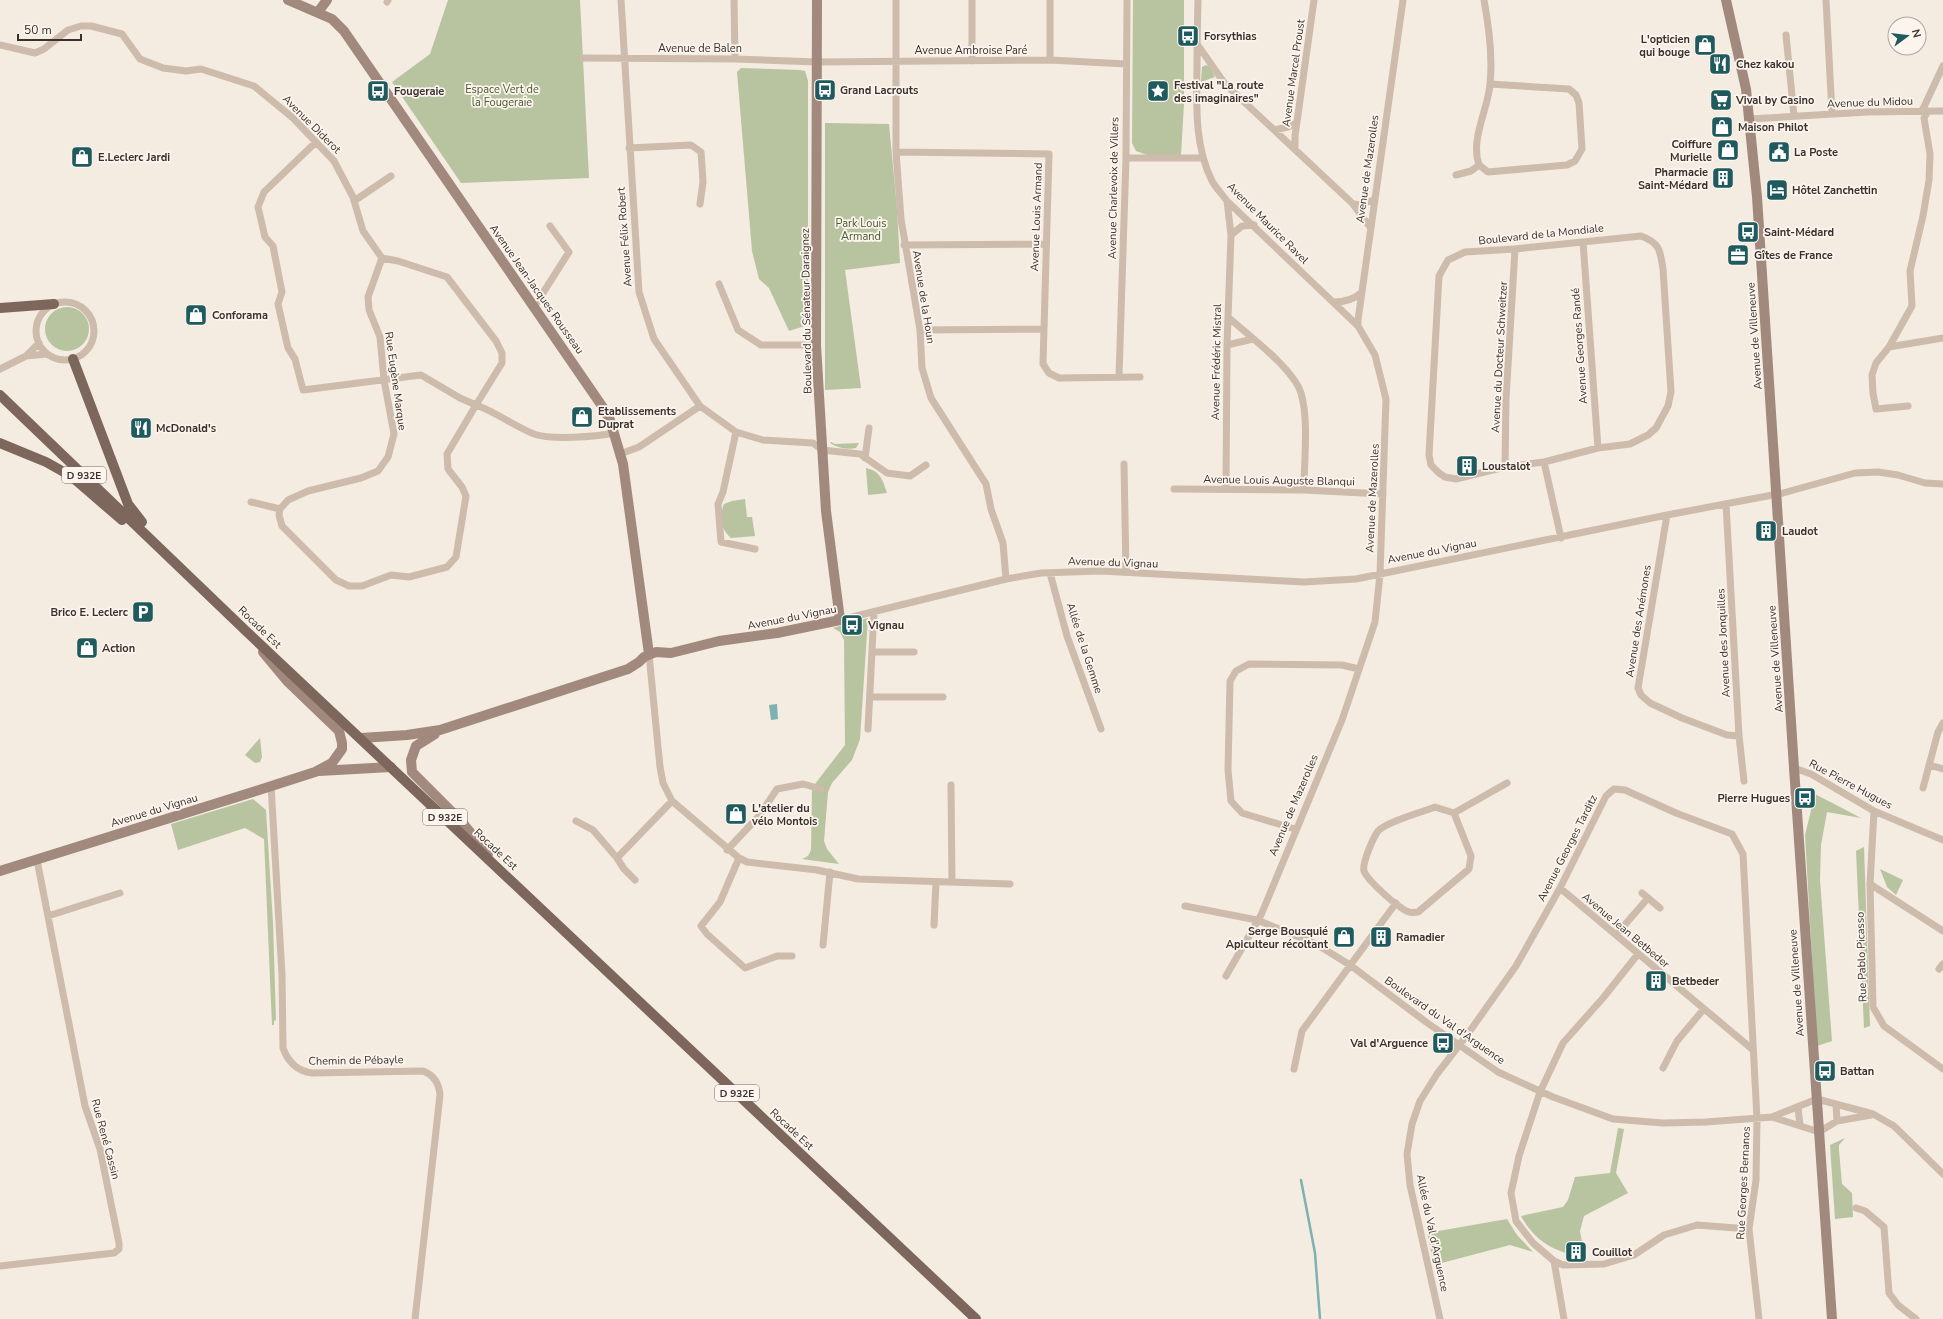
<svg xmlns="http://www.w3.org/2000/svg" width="1943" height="1319" viewBox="0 0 1943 1319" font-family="'Nunito Sans',sans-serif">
  <rect width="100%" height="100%" fill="#f4ebe1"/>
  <path fill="#b8c4a0" d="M448,0H580L589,178L461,183L392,82L430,54Z
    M1133,0H1184V104L1181,155H1147L1136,151L1132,143Z
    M1206,65L1210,67L1215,77L1201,82L1202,67Z
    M741,68L800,70L805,71L808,81V325L789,331L769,288L759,279L752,251L737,72Z
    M825,123L889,124L897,208L900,263L845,270L861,388L825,390Z
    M45 329a22 22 0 1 1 44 0a22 22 0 1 1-44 0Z
    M831,442L835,444L859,443L856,448C847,450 838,448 830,443Z
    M866,468C880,471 883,480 887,493L868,495Z
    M745,499L747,517H752L755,536L731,538C720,528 719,517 724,504L732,501Z
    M868,618L860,739L852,760L832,783L828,792L824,841L827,849L839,864L802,859L808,856L811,850L812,790L815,784L845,745L844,640L840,632L833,628Z
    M260,738L262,757L260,762L255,763L245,755Z
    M1815,794L1861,818L1827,812L1821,845L1820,880L1832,1041L1817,1046L1805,835Z
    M253,799L266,810L273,923L276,1020L274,1021V1025H272L264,839L245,828L178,850L171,824Z
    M1864,847L1870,1026L1864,1028L1856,851Z
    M1880,869L1903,880L1896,895L1887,887Z
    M1618,1128L1624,1129L1616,1173L1628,1193L1584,1216L1580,1231L1585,1258C1555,1252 1536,1243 1521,1216L1563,1207L1568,1200L1575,1177L1610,1173Z
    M1845,1138L1839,1145V1150L1842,1184L1852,1193L1853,1217L1835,1219L1830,1145Z
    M1507,1219L1517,1235L1533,1252L1510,1245L1434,1265L1427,1233Z"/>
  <path fill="#7fb0b2" d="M777,704L778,719L771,720L769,705Z"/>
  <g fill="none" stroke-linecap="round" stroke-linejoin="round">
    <path stroke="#7fb0b2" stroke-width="2.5" d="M1301,1180L1315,1253L1320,1319"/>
    <path stroke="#cdbbac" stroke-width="7" d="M621,0L639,292L654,339L700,406L736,432L763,440L813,443L822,450L860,454L887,473L910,476L926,465
      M734,0L735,59
      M896,0V152L901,219L920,330L922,368L931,398L986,484L991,509L1003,543L1006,579
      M1050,0V60
      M1198,0L1197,44L1225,84L1352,203L1370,227
      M1484,0C1489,27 1493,56 1490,84C1488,110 1470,139 1479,165L1488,172L1567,165L1575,161L1582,149L1579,103L1576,95L1569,89L1490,84
      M1826,0L1832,114
      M387,2L388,0
      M1786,35L1794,116
      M1197,44C1198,89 1191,139 1212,181C1216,188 1222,194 1227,201L1358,326
      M0,45L35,53L44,49L68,30L81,26H91L122,34L140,59L163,68L186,71L201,69L254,86L293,118L334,161L353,197L363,231L382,258L398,261L447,277L496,341L502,353V363L476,405C496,412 514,426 534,434C551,440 596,437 614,433
      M583,58L735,59L817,62L1050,60L1126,64
      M972,61V0
      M1922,111L1943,66
      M1749,119L1868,112L1943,111
      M1274,130L1288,127L1296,123
      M316,142L264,192L258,207L265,237L273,246L282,292L278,304L288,348L295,359L303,390L421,375L460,398L476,405L447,454L448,469L462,487L466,496L456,557L447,567L409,577L391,575L362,586H349L336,580L282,526L279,515L280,509L288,500L308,491L361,478L378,471L388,457L394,434L384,380L380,337L369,310L368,297L382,258
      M629,148L691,145L701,152L703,182L700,204
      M1295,149V136L1314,0
      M896,152L1049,154L1043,364L1049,373L1059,378L1140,377
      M1126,158H1203
      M1456,175L1471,171L1479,165
      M354,201L391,176
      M1352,203L1358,205L1374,200
      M1231,235L1242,226L1254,225
      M1641,236C1660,243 1660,250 1663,269L1671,392L1668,406L1656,428L1648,435L1630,444L1598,448L1544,462L1505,467L1456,479L1445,477L1439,473L1431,465L1429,455L1439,276L1448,260L1465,252L1515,249Z
      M1583,242L1598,448
      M904,245L1046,244
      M719,284L738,330L761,345H816
      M36 331a29 29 0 1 1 58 0a29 29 0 1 1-58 0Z
      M1334,302C1344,302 1353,300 1361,293
      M534,307L569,252L550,226
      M1228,317C1248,335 1293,368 1301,393C1309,421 1304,460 1304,490
      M920,330L1043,329
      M1227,345L1253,339
      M1889,347L1943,338
      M26,356L47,354
      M0,369L26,356L39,343
      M1119,376L1126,158L1127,0
      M1908,406L1876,409L1873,393L1872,375L1876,363L1889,347L1912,306L1910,271L1923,216L1929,180L1930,154L1924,118L1928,111
      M736,432L723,492L718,504L721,542L755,549
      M620,454L639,447L700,406
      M865,458L869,428
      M1544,462L1561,538
      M1124,464L1126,572
      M1505,467L1506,399L1515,249
      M1174,489L1304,490L1383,494
      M1226,489L1227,345L1231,235L1227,201
      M251,502L280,509
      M1726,504L1739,736L1744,781
      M1667,515L1638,688L1641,695L1650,703L1682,718L1727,735L1739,736
      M1050,573L1067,636L1101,729
      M840,620L1006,579L1041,573L1101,571L1304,582L1356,579L1667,515L1783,493L1855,473L1878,472L1898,475L1925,483L1943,484
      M872,652H914
      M649,654L660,767L663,783L672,801L739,858L747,862L817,870L858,879L1010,884
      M870,697H943
      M868,729L874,612
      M1929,765L1943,769
      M1794,768L1811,774L1874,811L1943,840
      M271,785L282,975L283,1048C288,1062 297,1071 312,1073L423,1071C434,1075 439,1083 440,1095L415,1319
      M951,785L952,882
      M1923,788L1938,732L1943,723
      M1435,807L1454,813L1471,856L1469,869L1418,912C1415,912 1412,913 1409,912C1399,909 1367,880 1364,871C1362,863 1373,838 1378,831C1386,822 1422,812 1435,807Z
      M1874,811L1870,884L1873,1007L1884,1026L1943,1069
      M1454,813L1507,783
      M576,821L593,830L617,858
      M1295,829L1242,813L1231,801L1228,770L1230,681L1236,671L1249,664L1342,665L1359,669
      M727,850L759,816L777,789L803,784L821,789
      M739,858L720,902L701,926L707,934L745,968L777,956H792
      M635,880L624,869L617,858L672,801
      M1870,884L1943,931
      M1560,888L1752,1049
      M1648,898L1660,908
      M1185,906L1257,920L1316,944L1350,965L1426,1022L1498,1072L1553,1097L1613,1119L1663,1123L1706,1122L1772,1117L1817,1099L1873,1114L1894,1126L1943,1174
      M48,916L120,893
      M934,925L936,882
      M1616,935L1648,898L1642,893
      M823,945L830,872
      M1939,969L1943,964
      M1226,976L1261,915L1342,720L1375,622L1380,574L1386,399L1375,355L1358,326V320L1403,0
      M1663,1068L1677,1041L1703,1010
      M1294,1069L1302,1031L1396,903
      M1836,1104L1837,1121
      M1798,1108L1800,1125
      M1772,1117L1819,1132L1837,1121L1871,1115
      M1856,1208L1865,1211L1884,1227L1889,1293L1898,1305L1916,1319
      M1554,1261L1563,1265L1604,1264L1634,1255L1664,1235L1697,1225L1749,1229
      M0,1266L114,1253L119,1249V1243L100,1149L85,1106L37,860
      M1440,1319L1410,1185L1407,1154L1412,1124L1420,1101L1437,1074L1467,1035L1516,966L1560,888L1606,796L1614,789L1625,790L1676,813L1732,834L1743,854L1757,1119L1756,1180L1749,1229L1759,1319
      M1564,1319L1554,1261L1533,1243L1516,1221L1511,1193L1519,1156L1540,1092L1563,1043L1603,998L1638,954"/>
    <path stroke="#a18a7d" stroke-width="10" d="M288,0L332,19L344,31L602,406L610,420L623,464L649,654
      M1726,0L1746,89L1757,197L1794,768L1832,1319
      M318,12L327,0
      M435,734L416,746L411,760L412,772L460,820L488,854
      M361,738L407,735L440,730L628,669L639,662L644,657L656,652L671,653L719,641L777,633L840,620L826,511L816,345L817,0
      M319,771L391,767
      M0,871L259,790L315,772L332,763L342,749V743L339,731L288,682L263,652"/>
    <path stroke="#7d675c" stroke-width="10" d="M0,308L54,304
      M73,359L128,504L142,522
      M0,395L246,631L976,1319
      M0,443L46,462L71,476L122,520"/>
  </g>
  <defs>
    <g id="bus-square" transform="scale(1.15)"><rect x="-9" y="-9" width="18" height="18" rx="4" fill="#1f5a5e" stroke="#fbf5ee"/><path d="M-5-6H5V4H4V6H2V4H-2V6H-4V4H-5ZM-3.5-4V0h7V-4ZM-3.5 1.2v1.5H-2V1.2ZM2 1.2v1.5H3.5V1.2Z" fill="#fff"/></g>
    <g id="shop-square" transform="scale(1.15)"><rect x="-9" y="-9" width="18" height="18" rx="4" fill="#1f5a5e" stroke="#fbf5ee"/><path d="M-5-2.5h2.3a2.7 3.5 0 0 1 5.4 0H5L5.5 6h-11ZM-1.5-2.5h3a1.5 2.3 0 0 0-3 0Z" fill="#fff"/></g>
    <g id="restaurant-square" transform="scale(1.15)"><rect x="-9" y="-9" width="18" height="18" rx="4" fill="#1f5a5e" stroke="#fbf5ee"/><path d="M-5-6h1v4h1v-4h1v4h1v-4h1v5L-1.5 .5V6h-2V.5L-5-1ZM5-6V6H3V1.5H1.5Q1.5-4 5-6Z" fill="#fff"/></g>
    <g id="sight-square" transform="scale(1.15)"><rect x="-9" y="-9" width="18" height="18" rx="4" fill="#1f5a5e" stroke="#fbf5ee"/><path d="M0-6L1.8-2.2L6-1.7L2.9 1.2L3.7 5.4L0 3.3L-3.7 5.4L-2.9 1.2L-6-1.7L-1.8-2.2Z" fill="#fff"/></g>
    <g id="supermarket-square" transform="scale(1.15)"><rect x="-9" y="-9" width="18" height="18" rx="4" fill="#1f5a5e" stroke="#fbf5ee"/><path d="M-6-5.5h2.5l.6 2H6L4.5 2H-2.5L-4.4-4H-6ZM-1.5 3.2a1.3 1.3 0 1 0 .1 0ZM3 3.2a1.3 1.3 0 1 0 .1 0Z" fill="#fff"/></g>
    <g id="civic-square" transform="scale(1.15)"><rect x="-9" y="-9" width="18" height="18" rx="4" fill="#1f5a5e" stroke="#fbf5ee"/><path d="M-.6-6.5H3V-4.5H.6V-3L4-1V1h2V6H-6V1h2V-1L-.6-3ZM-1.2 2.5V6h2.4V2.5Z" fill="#fff"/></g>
    <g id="building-square" transform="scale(1.15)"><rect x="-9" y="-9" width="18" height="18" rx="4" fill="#1f5a5e" stroke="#fbf5ee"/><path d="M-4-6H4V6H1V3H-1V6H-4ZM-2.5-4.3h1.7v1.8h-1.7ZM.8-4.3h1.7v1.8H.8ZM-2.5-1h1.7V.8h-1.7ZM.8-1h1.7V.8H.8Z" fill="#fff"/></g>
    <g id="hotel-square" transform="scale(1.15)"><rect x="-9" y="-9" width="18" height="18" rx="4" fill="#1f5a5e" stroke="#fbf5ee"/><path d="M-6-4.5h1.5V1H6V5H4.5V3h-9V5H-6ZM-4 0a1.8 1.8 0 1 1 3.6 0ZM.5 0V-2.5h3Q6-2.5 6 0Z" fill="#fff"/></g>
    <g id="office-square" transform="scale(1.15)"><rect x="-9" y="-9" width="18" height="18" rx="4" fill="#1f5a5e" stroke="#fbf5ee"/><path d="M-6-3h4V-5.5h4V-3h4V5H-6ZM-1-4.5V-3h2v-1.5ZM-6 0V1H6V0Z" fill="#fff"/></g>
    <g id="parking-square" transform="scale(1.15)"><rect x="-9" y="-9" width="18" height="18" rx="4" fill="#1f5a5e" stroke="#fbf5ee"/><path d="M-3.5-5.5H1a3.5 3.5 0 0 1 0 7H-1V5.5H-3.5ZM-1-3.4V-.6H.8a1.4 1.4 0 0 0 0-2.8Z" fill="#fff"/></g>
  </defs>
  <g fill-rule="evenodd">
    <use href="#bus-square" x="1188" y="36"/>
    <use href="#shop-square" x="1705" y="45"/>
    <use href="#restaurant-square" x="1720" y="64"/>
    <use href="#bus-square" x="825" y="90"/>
    <use href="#bus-square" x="378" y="91"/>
    <use href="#sight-square" x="1158" y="91"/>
    <use href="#supermarket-square" x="1721" y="100"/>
    <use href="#shop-square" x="1722" y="127"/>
    <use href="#shop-square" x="1728" y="150"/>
    <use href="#civic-square" x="1779" y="152"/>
    <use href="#shop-square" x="82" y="157"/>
    <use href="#building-square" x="1723" y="178"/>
    <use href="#hotel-square" x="1777" y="190"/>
    <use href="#bus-square" x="1748" y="232"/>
    <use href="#office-square" x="1738" y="255"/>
    <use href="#shop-square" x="196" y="315"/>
    <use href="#shop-square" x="582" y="417"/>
    <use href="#restaurant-square" x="141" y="428"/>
    <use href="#building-square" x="1467" y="466"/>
    <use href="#building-square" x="1766" y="531"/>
    <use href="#parking-square" x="143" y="612"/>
    <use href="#bus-square" x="852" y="625"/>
    <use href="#shop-square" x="87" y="648"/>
    <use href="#bus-square" x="1805" y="798"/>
    <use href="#shop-square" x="736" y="814"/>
    <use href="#shop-square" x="1344" y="937"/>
    <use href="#building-square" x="1381" y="937"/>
    <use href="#building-square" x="1656" y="981"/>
    <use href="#bus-square" x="1443" y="1043"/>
    <use href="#bus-square" x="1825" y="1071"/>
    <use href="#building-square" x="1576" y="1252"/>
  </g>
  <g text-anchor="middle" stroke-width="3.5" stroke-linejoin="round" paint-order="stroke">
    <g fill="#fbf5ee" stroke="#756b66" stroke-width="1">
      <rect x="62" y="467" width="44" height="16" rx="3"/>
      <rect x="423" y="809" width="44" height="16" rx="3"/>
      <rect x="715" y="1085" width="44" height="16" rx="3"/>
    </g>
    <g font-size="10" font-weight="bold" fill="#3b302b">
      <text x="84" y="479">D 932E</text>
      <text x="445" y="821">D 932E</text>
      <text x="737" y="1097">D 932E</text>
    </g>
    <g font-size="11" font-weight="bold" fill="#3b302b" stroke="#fbf5ee" text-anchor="start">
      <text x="1204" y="40">Forsythias</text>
      <text x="1690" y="43" text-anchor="end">L'opticien<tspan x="1690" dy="13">qui bouge</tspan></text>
      <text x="1736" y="68">Chez kakou</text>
      <text x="1174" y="89">Festival "La route<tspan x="1174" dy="13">des imaginaires"</tspan></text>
      <text x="840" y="94">Grand Lacrouts</text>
      <text x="394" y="95">Fougeraie</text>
      <text x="1736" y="104">Vival by Casino</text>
      <text x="1738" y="131">Maison Philot</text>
      <text x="1712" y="148" text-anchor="end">Coiffure<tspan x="1712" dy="13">Murielle</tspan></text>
      <text x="1794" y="156">La Poste</text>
      <text x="98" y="161">E.Leclerc Jardi</text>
      <text x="1708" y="176" text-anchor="end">Pharmacie<tspan x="1708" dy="13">Saint-Médard</tspan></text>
      <text x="1792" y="194">Hôtel Zanchettin</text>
      <text x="1764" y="236">Saint-Médard</text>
      <text x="1754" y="259">Gîtes de France</text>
      <text x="212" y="319">Conforama</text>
      <text x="598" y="415">Etablissements<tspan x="598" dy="13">Duprat</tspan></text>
      <text x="156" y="432">McDonald's</text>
      <text x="1482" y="470">Loustalot</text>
      <text x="1782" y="535">Laudot</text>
      <text x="128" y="616" text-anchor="end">Brico E. Leclerc</text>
      <text x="868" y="629">Vignau</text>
      <text x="102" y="652">Action</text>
      <text x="1790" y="802" text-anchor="end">Pierre Hugues</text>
      <text x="752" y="812">L'atelier du<tspan x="752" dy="13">vélo Montois</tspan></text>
      <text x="1328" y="935" text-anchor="end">Serge Bousquié<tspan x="1328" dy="13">Apiculteur récoltant</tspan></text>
      <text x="1396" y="941">Ramadier</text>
      <text x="1672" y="985">Betbeder</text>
      <text x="1428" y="1047" text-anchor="end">Val d'Arguence</text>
      <text x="1840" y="1075">Battan</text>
      <text x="1592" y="1256">Couillot</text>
    </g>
    <g font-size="11" fill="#3b302b" stroke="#fbf5ee">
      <text x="700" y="52">Avenue de Balen</text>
      <text x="971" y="54">Avenue Ambroise Paré</text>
      <text transform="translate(1293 73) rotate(-82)" y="4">Avenue Marcel Proust</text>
      <text transform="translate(1870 102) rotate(-2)" y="4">Avenue du Midou</text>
      <text transform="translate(312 124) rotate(45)" y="4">Avenue Diderot</text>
      <text transform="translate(1367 169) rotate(-82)" y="4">Avenue de Mazerolles</text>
      <text transform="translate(1113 188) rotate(-89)" y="4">Avenue Charlevoix de Villers</text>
      <text transform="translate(1036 217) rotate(-88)" y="4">Avenue Louis Armand</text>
      <text transform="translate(1268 223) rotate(45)" y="4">Avenue Maurice Ravel</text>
      <text transform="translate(1541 234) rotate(-6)" y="4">Boulevard de la Mondiale</text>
      <text transform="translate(624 237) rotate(-94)" y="4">Avenue Félix Robert</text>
      <text transform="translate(537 289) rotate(55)" y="4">Avenue Jean-Jacques Rousseau</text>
      <text transform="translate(924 297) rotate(81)" y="4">Avenue de la Houn</text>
      <text transform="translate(806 311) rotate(-91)" y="4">Boulevard du Sénateur Daraignez</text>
      <text transform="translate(1754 336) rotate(-94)" y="4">Avenue de Villeneuve</text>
      <text transform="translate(1579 346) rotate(-94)" y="4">Avenue Georges Randé</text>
      <text transform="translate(1499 357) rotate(-87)" y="4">Avenue du Docteur Schweitzer</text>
      <text transform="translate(1216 362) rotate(-89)" y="4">Avenue Frédéric Mistral</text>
      <text transform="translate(396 381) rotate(82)" y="4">Rue Eugène Marque</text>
      <text transform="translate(1279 480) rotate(1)" y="4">Avenue Louis Auguste Blanqui</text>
      <text transform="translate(1372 498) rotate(-87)" y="4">Avenue de Mazerolles</text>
      <text transform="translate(1432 551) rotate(-11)" y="4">Avenue du Vignau</text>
      <text transform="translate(1113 562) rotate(2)" y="4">Avenue du Vignau</text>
      <text transform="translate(792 617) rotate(-11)" y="4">Avenue du Vignau</text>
      <text transform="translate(1638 621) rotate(-81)" y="4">Avenue des Anémones</text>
      <text transform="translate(260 627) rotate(44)" y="4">Rocade Est</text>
      <text transform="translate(1723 643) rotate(-93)" y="4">Avenue des Jonquilles</text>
      <text transform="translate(1085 648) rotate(72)" y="4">Allée de la Gemme</text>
      <text transform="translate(1775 659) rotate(-94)" y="4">Avenue de Villeneuve</text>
      <text transform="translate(1851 784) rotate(28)" y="4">Rue Pierre Hugues</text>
      <text transform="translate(1293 805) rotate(-67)" y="4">Avenue de Mazerolles</text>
      <text transform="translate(154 810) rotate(-17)" y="4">Avenue du Vignau</text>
      <text transform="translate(1567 848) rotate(-63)" y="4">Avenue Georges Tarditz</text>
      <text transform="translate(496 849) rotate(43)" y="4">Rocade Est</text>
      <text transform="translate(1626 930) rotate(40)" y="4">Avenue Jean Betbeder</text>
      <text transform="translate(1861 957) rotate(-92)" y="4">Rue Pablo Picasso</text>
      <text transform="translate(1796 983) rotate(-94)" y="4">Avenue de Villeneuve</text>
      <text transform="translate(1445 1020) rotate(35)" y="4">Boulevard du Val d'Arguence</text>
      <text transform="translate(356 1060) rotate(-1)" y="4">Chemin de Pébayle</text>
      <text transform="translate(792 1129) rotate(43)" y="4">Rocade Est</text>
      <text transform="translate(106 1139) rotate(75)" y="4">Rue René Cassin</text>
      <text transform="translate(1743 1183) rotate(-87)" y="4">Rue Georges Bernanos</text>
      <text transform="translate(1433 1233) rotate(78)" y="4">Allée du Val d'Arguence</text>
    </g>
    <g font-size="11" fill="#4a5a2e" stroke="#fbf5ee">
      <text x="502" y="93">Espace Vert de<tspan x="502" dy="13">la Fougeraie</tspan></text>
      <text x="861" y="227">Park Louis<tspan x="861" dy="13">Armand</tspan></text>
    </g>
  </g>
  <g transform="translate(1907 36) rotate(75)"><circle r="19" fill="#fbf5ee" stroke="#aea6a0"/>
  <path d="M0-3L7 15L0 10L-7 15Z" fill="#1f5a5e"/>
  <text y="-6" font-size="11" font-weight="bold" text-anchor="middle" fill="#3b302b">N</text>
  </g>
  <path d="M18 34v6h63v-6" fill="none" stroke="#3b302b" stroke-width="2"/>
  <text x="24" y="34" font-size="12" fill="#3b302b" stroke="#fbf5ee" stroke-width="3" paint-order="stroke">50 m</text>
</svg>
